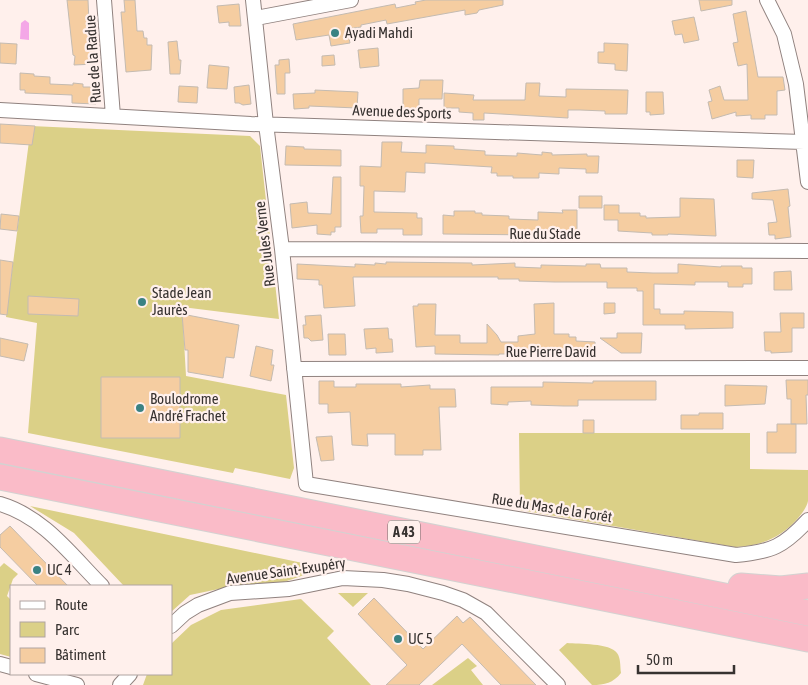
<svg xmlns="http://www.w3.org/2000/svg" width="808" height="685" viewBox="0 0 808 685" font-family="'Asap Condensed',sans-serif">
  <rect width="100%" height="100%" fill="#fff0ec"/>
  <path fill="#dbd087" d="M31,126L250,136L260,146L279,319L182,307L186,376L286,395L294,468L290,479L235,468L233,473L28,433L37,323L6,317Z
    M519,433H750V469L808,470C808,480 808,491 808,501C807,507 802,513 799,517C781,538 761,546 735,547L520,510Z
    M30,506L336,570L307,574L281,583L233,586L190,595L171,612V586H124L74,533Z
    M4,563L18,574L13,579L7,596L11,600V657L0,654V567Z
    M338,593H368L353,607Z
    M301,599L334,631L327,638L371,685H143L147,674H171V644L191,625L221,610Z
    M567,643C579,644 610,643 617,653C621,658 620,667 621,673C613,683 605,685 592,685L559,650Z
    M468,658L477,666L471,670L483,685H432Z"/>
  <path fill="#f4a7e7" d="M25,20L29,23V40L20,39L21,23Z"/>
  <path fill="#f5cda1" stroke="#c4bbb1" d="M67,0H88L90,45H94L95,64L74,65L75,56L73,55Z
    M124,0H135L137,31H143L144,38H147V45H152L151,70L126,72L121,12H125Z
    M426,0H503V5L479,10L477,13L465,15V10L387,24L386,20L361,25V27L347,29L350,43L331,46L329,35L296,40L293,24L395,4L396,8L416,4L415,2Z
    M699,0H732V5L701,11Z
    M239,4L241,26H229V22L219,23L217,6Z
    M746,11L758,77H783L785,90L777,91V115H765V119H751V115L736,116V112L712,119L708,102L712,101L709,90L720,86L724,100H748L747,64L738,66L733,43L738,42L733,14Z
    M694,17L699,40L684,43L682,34L675,35L672,21Z
    M177,41L179,60H181L180,74H170L168,42Z
    M0,43L17,44L16,64L0,63Z
    M604,43L628,44L627,71L615,70V64L598,63V52H604Z
    M378,48L379,66L360,68L358,50Z
    M334,55L335,65L322,66V56Z
    M289,59L290,73H285V94H277L275,65H279V60Z
    M209,65L229,67L227,89L207,88Z
    M20,73L34,74V76L50,77V84L73,85V83L83,84V87H96V104L72,103V95L25,93V90H20Z
    M420,80H443L442,99H419V110H403V89L419,88Z
    M526,83H540L539,96L566,97V89L628,90L627,114H605V111L580,110H568V118L484,113V120H473V113L459,112V108H444V93L474,95L473,100H525Z
    M249,85L251,104L243,105L239,103H235L234,87Z
    M179,86L198,87L197,103L178,102Z
    M315,90L358,92L357,108L309,106V108L294,109L293,94L315,93Z
    M646,92H663L664,114L650,115V112H646Z
    M0,124L35,126L32,145L0,143Z
    M382,142H402L401,152L426,153V145L454,146V149L485,151V155L517,156V153L542,155V152L552,153V155L587,154V156H599L598,173H586V169L559,168V174L539,173V178H513V176H497V173H491L492,167L425,163V173L406,172L405,192L374,191V212L417,213V218H422V235H403V229H377V233H361L360,216H363L364,186H360V166L381,167Z
    M286,146L304,147V149L341,150V166L285,165Z
    M737,160H754L753,178L737,177Z
    M333,177H341V227H335V232H331V235L317,234V225L292,228L290,204L307,202L308,213L331,214Z
    M788,189L790,206L788,207L791,237L775,239V235H769L768,223L777,222L773,200L752,199V193Z
    M579,196H602V208H579Z
    M680,198L714,199L716,236L668,234V235H652V233L618,231V220H604V205H619V213H640V216H646V218L680,217Z
    M562,210H577V235H559V231H536V235L443,234V215L454,216V211H475V213H482V215L509,216V219L538,220V212L563,213Z
    M1,214L19,216L17,231L0,229Z
    M0,260L13,262L7,315L0,314Z
    M386,262L472,263V265L515,263V267L541,268V265L586,266V264H600L601,268H627V272L653,273H678V264L721,267V266H742V268H752V284H743V287H728V282H695V285L654,284V309H660V314H684V311L733,312V328L685,329V325H643V291H637V288H607V282H555L519,281V279H498V277H353L355,306L324,308L322,285H319V280L297,279V264L355,267V264L375,265V263L386,264Z
    M791,271L792,290H774V272Z
    M28,296L79,299L78,316L28,314Z
    M554,303V334H569V337H576V341L595,342V350H576V354H563V350H525V354H499V355L435,354V346L416,347L413,306H418V304H436L435,335H460V343H487V324L497,335L501,342H518V336L535,334L534,304Z
    M604,303H615V313L604,314Z
    M780,313H804V328H792V352L771,353V351H765L764,332H781Z
    M182,314L239,325L234,358L226,357L223,378L188,372V350H185Z
    M321,315L323,340L311,341L308,338H304L303,325H306L305,316Z
    M388,328L389,339H392L393,352L376,353V348L366,349L364,329Z
    M617,333H642L641,353H621L600,338H617Z
    M328,334H345L346,355H329Z
    M0,338L28,344L24,361L0,356Z
    M256,346L273,350L271,365H274L271,381L250,376Z
    M101,377H180V438H101Z
    M786,380H808V395H806L807,424H791V399H787Z
    M319,381H334V387H356V384H401V387L430,385V389H455L456,407H439L441,450H423V455H395V434H367L368,446L352,445L350,412L328,413V404H319Z
    M593,381H656V400H578V406H564L531,405V401L508,402V405L491,404V387H543V382L593,383Z
    M725,385L767,386L765,404L725,406Z
    M699,413H723V429H681V415H699Z
    M583,420H594V433H583Z
    M777,424H796V453H767V432H777Z
    M332,436L334,460L321,461L316,437Z
    M10,526L68,586H38L0,547V535Z
    M374,598L423,649L457,616L463,623L470,617L536,685H501L462,644L419,685H386L407,665L358,614Z"/>
  <g fill="none" stroke-linecap="round" stroke-linejoin="round">
    <g stroke="#90827f" stroke-width="16">
      <path id="street" d="M104,0L113,116
        M253,0L266,124L282,249L306,484L736,555C772,552 784,546 808,520
        M767,0L784,34L796,84L808,182
        M256,18L351,0
        M0,110L251,124L804,142
        M282,249L808,251
        M294,369L808,368
        M0,504C44,517 71,555 102,586
        M171,626L185,613L198,605L230,593L289,589L343,578L383,580L408,584L443,593L463,600L486,613L558,685
        M0,664L11,667
        M36,674L77,685
        M120,685L130,674"/>
    </g>
    <g stroke="#d3d2d1" stroke-width="27">
      <path id="highway" d="M0,450L808,613
        M0,477L808,639
        M741,586L781,589L808,586"/>
    </g>
    <use href="#street" stroke="#fff" stroke-width="14"/>
    <use href="#highway" stroke="#fabbc8" stroke-width="25"/>
  </g>
  <g fill="#3a8283" stroke="#fff0ec" stroke-width="2">
    <circle cx="335" cy="33" r="5"/>
    <circle cx="142" cy="302" r="5"/>
    <circle cx="140" cy="408" r="5"/>
    <circle cx="37" cy="570" r="5"/>
    <circle cx="398" cy="639" r="5"/>
  </g>
  <g text-anchor="middle" stroke-width="4.5" stroke-linejoin="round" paint-order="stroke">
    <rect fill="#fff0ec" stroke="#736b68" stroke-width="1" x="388" y="520.5" width="32" height="23" rx="4"/>
    <g font-size="14" font-weight="bold" fill="#373230">
      <text x="404" y="537">A 43</text>
    </g>
    <g font-size="15" fill="#373230" stroke="#fff0ec" text-anchor="start">
      <text x="345" y="38">Ayadi Mahdi</text>
      <text x="152" y="298">Stade Jean<tspan x="152" dy="17">Jaurès</tspan></text>
      <text x="150" y="404">Boulodrome<tspan x="150" dy="17">André Frachet</tspan></text>
      <text x="47" y="575">UC 4</text>
      <text x="408" y="644">UC 5</text>
    </g>
    <g font-size="15" fill="#373230" stroke="#fff0ec">
      <text transform="translate(93 59) rotate(-94)" y="5">Rue de la Radue</text>
      <text transform="translate(402 112) rotate(2)" y="5">Avenue des Sports</text>
      <text x="545" y="239">Rue du Stade</text>
      <text transform="translate(265 244) rotate(-97)" y="5">Rue Jules Verne</text>
      <text x="551" y="357">Rue Pierre David</text>
      <text transform="translate(552 508) rotate(9)" y="5">Rue du Mas de la Forêt</text>
      <text transform="translate(286 571) rotate(-8)" y="5">Avenue Saint-Exupéry</text>
    </g>
  </g>
  <rect x="10" y="585" width="162" height="90" fill="#fff0ec" stroke="#afa4a1"/>
  <rect x="20" y="601" width="25" height="8" fill="#ffffff" stroke="#afa4a1"/>
  <text x="55" y="610" font-size="15" fill="#373230">Route</text>
  <rect x="20" y="622" width="25" height="15" fill="#dbd087" stroke="#afa4a1"/>
  <text x="55" y="635" font-size="15" fill="#373230">Parc</text>
  <rect x="20" y="648" width="25" height="15" fill="#f5cda1" stroke="#afa4a1"/>
  <text x="55" y="660" font-size="15" fill="#373230">Bâtiment</text>
  <path d="M638 665v8h96v-8" fill="none" stroke="#373230" stroke-width="2.5"/>
  <text x="646" y="665" font-size="15" fill="#373230" stroke="#fff0ec" stroke-width="4" paint-order="stroke">50 m</text>
</svg>
